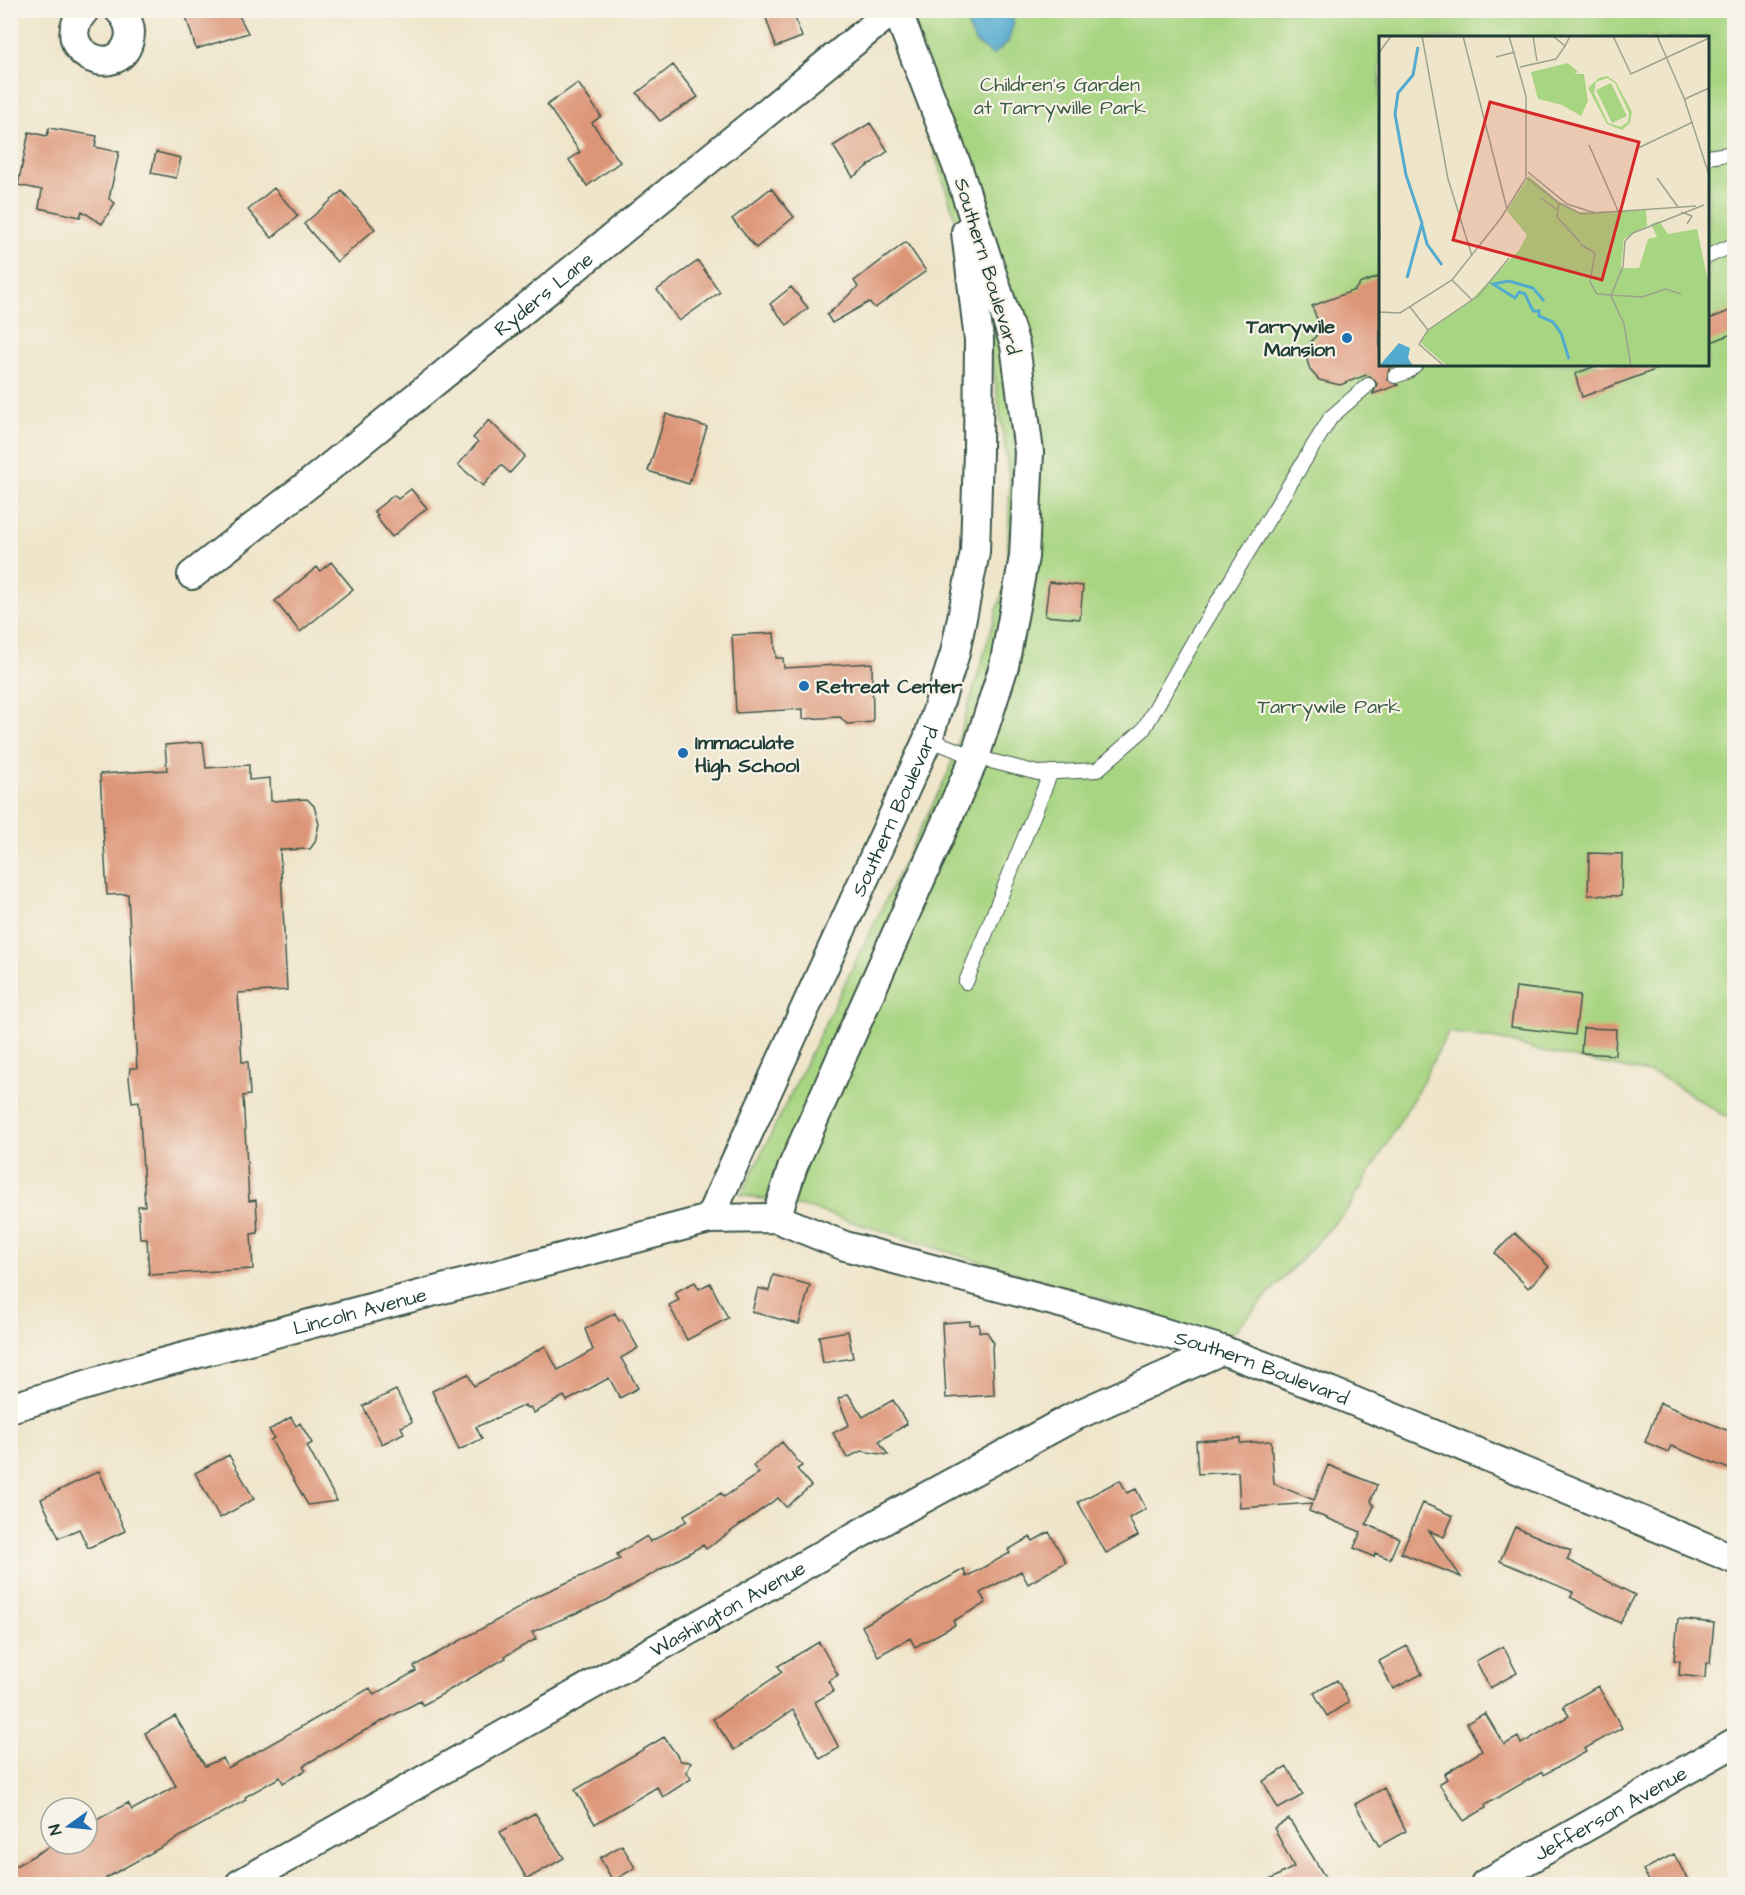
<svg xmlns="http://www.w3.org/2000/svg" width="1745" height="1895" viewBox="0 0 1745 1895" font-family="'Architects Daughter',sans-serif">
  <rect width="100%" height="100%" fill="#f7f3e8"/>
  <filter id="ink" filterUnits="userSpaceOnUse"><feTurbulence type="fractalNoise" baseFrequency=".0167" numOctaves="2"/><feDisplacementMap in="SourceGraphic" scale="12" xChannelSelector="R" yChannelSelector="G"/><feConvolveMatrix kernelMatrix="1 2 1 2 8 2 1 2 1" color-interpolation-filters="sRGB"/></filter>
  <filter id="wash" filterUnits="userSpaceOnUse"><feTurbulence type="fractalNoise" baseFrequency=".008" numOctaves="4" result="noise"/><feDisplacementMap in="SourceGraphic" scale="24" xChannelSelector="R" yChannelSelector="G"/><feGaussianBlur stdDeviation="1.35" result="paint"/><feColorMatrix in="noise" values="0 0 0 0 0 0 0 0 0 0 0 0 0 0 0 0 0 1.4 0 .05"/><feComposite in="paint" operator="in"/></filter>
  <g filter="url(#wash)">
    <rect width="100%" height="100%" fill="#efe5ca"/>
    <path fill="#a8d582" stroke="#64895b" stroke-width="1.5" fill-rule="evenodd" d="M890,11H1734V1122L1659,1075L1549,1053L1502,1040L1448,1032L1415,1096L1348,1209L1225,1341L1168,1321L812,1209L741,1195L949,771L1007,577L1010,482L986,317ZM1380,38H1708V364H1380Z"/>
    <path fill="#53abd0" stroke="#397482" stroke-width="1.5" d="M961,11H1007L1014,22L1008,42L993,55L975,42Z"/>
    <g id="blocks">
      <path fill="#dd9578" d="M184,10H236L248,33L196,49Z
        M786,10H792L802,37L776,47L766,18Z
        M673,65L698,97L660,121L637,93Z
        M578,83L601,116L592,123L620,162L587,186L569,160L580,152L547,105Z
        M870,123L888,151L853,177L833,146Z
        M49,128L97,136L95,147L119,152L109,199L115,203L102,224L82,211L80,217L39,208L42,190L18,185L29,132L47,136Z
        M156,152L181,158L176,178L151,173Z
        M274,188L298,216L272,238L248,210Z
        M771,188L794,217L756,248L732,219Z
        M342,191L375,229L337,262L304,224Z
        M906,242L926,271L875,308L869,302L832,323L827,315L858,287L854,281Z
        M698,261L720,292L679,321L657,290Z
        M1380,276V364H1390L1387,379L1398,385L1373,394L1377,384L1370,376L1366,375L1340,385L1319,380L1310,370L1307,360L1310,343L1321,330L1312,306L1355,290L1359,284Z
        M791,287L808,308L787,325L770,304Z
        M1734,309V333L1707,344V320Z
        M1600,364H1663V367L1582,397L1575,374Z
        M666,414L707,427L689,484L648,471Z
        M489,420L525,456L510,473L501,465L483,486L458,465L478,442L473,438Z
        M411,489L427,508L392,537L376,517L378,515L374,511L394,495L398,499Z
        M331,562L353,589L300,632L275,601L317,567L320,571Z
        M1049,582L1083,586L1080,619L1045,616Z
        M774,633L776,658H783L784,668L872,663L873,722L847,724L840,717L803,719V709L736,713L732,635Z
        M203,742L206,768L249,765V780L270,778L271,801L307,799L314,806L319,824L315,842L310,849L280,850L287,990L238,993L242,1062H248L250,1095L243,1096L249,1201L256,1200L258,1233L251,1234L253,1269L149,1275L147,1239H140L138,1206H145L139,1101L132,1102L129,1078L130,1068H137L128,894L107,895L100,774L167,770L165,745Z
        M1589,853L1622,854L1621,896L1588,895Z
        M1516,987L1580,995L1575,1035L1511,1027Z
        M1583,1028L1616,1029L1615,1055L1581,1053Z
        M1515,1233L1549,1267L1528,1288L1495,1253Z
        M773,1275L810,1285L799,1324L752,1312L758,1288L769,1291Z
        M695,1282L699,1289L710,1283L728,1318L687,1340L669,1305L679,1300L675,1292Z
        M615,1313L619,1321L622,1319L638,1348L621,1358L638,1388L620,1398L609,1378L567,1401L564,1396L534,1413L530,1407L527,1408L525,1405L476,1427L482,1439L459,1450L432,1391L468,1374L474,1386L545,1346L558,1370L593,1350L585,1329Z
        M970,1321V1325L979,1324V1332H987L994,1343L992,1347L994,1395L946,1398L942,1323Z
        M848,1331L853,1358L823,1363L819,1336Z
        M396,1390L412,1422L401,1427L404,1433L382,1444L363,1406Z
        M848,1394L863,1417L893,1400L907,1424L879,1441L888,1455L861,1451L847,1458L833,1433L849,1425L838,1399Z
        M1660,1403L1734,1433V1471L1671,1446L1668,1452L1645,1442Z
        M291,1417L296,1426L300,1423L312,1443L307,1446L337,1501L308,1505L271,1440L274,1438L269,1430Z
        M1240,1438V1443L1271,1441L1274,1484L1314,1500L1328,1465L1377,1485L1371,1501L1374,1506L1366,1524L1399,1538L1390,1559L1375,1553L1374,1557L1354,1548L1361,1532L1309,1511L1312,1503L1240,1508L1238,1472L1198,1474L1196,1441Z
        M782,1442L802,1466L797,1469L811,1486L786,1507L778,1498L706,1549L703,1545L607,1600L532,1632L536,1639L505,1656L506,1658L423,1705L420,1701L349,1739L303,1766L306,1770L283,1783L280,1777L245,1797L246,1800L106,1878L109,1884H10V1869L54,1844H87V1825L128,1803L132,1810L176,1786L145,1733L175,1716L205,1766L223,1758L228,1768L370,1688L374,1695L416,1671L414,1666L519,1608L530,1599L620,1559L617,1554L647,1536L650,1542L687,1521L684,1515L721,1493L724,1497L759,1473L753,1466Z
        M229,1455L254,1499L220,1518L195,1473Z
        M99,1471L125,1531L88,1548L79,1529L59,1538L41,1499Z
        M1120,1480L1127,1493L1136,1489L1146,1509L1129,1518L1138,1536L1106,1553L1078,1502Z
        M1423,1503L1453,1516L1444,1537L1429,1531L1461,1577L1401,1553Z
        M1515,1527L1571,1551L1567,1560L1635,1595L1620,1623L1570,1597L1573,1592L1500,1561Z
        M1049,1532L1066,1562L1028,1584L1021,1571L980,1593L986,1603L953,1621L955,1625L915,1647L910,1638L878,1656L862,1626L964,1569L966,1577L1010,1553L1008,1550L1030,1537L1033,1541Z
        M1678,1619L1714,1623L1710,1663H1706L1705,1678L1679,1675L1680,1661L1674,1660Z
        M819,1642L838,1675L828,1681L834,1691L815,1702L839,1748L820,1759L793,1710L734,1750L713,1719L782,1672L778,1666Z
        M1407,1646L1422,1674L1393,1689L1379,1661Z
        M1503,1646L1517,1673L1490,1688L1476,1661Z
        M1337,1680L1349,1702L1327,1716L1314,1693Z
        M1598,1686L1622,1728L1584,1749L1586,1752L1543,1775L1542,1772L1485,1805L1486,1808L1464,1821L1439,1784L1447,1779L1444,1774L1482,1751L1467,1723L1485,1713L1504,1745L1518,1737L1521,1744L1569,1716L1563,1706Z
        M664,1737L681,1761L691,1762L687,1772L691,1779L663,1797L657,1787L595,1824L575,1790Z
        M1287,1767L1303,1795L1278,1809L1263,1781Z
        M1384,1788L1406,1831L1379,1846L1355,1804Z
        M535,1813L564,1858L527,1879L500,1832Z
        M1289,1819L1313,1857L1329,1884H1262L1294,1867L1274,1828Z
        M622,1845L635,1868L613,1881L600,1858Z
        M1674,1854L1690,1884H1651L1643,1870Z"/>
    </g>
  </g>
  <g filter="url(#ink)">
    <use href="#blocks" fill-opacity="0" stroke="#3e564a" stroke-width="1.5"/>
    <g fill="none" stroke-linecap="round" stroke-linejoin="round">
      <g stroke="#3e564a" stroke-width="16">
        <path id="service" d="M1708,157L1734,153
          M1708,256L1734,245
          M1395,376L1407,372L1416,364
          M928,739L975,757L1038,773L1097,770L1143,730L1196,637L1331,417L1368,385
          M966,982L1051,772"/>
      </g>
      <g stroke="#3e564a" stroke-width="32">
        <g id="minor">
          <path d="M85,10C48,50 118,84 129,40C132,28 127,18 119,10"/>
          <path id="s1" d="M192,575L315,479L893,10"/>
          <path d="M776,1218L793,1166L975,757L1004,666L1024,557L1029,452L1015,345L957,166L897,10"/>
          <path id="s2" d="M709,1219L928,739L955,653L975,552L978,451L979,340L966,232"/>
          <path id="s3" d="M10,1408L142,1368L709,1219L776,1218L845,1246L1083,1309L1222,1350L1329,1391L1734,1559"/>
          <path id="s4" d="M240,1884L900,1511L1075,1416L1222,1350"/>
          <path id="s5" d="M1485,1884L1734,1743"/>
        </g>
      </g>
      <use href="#service" stroke="#fff" stroke-width="14"/>
      <use href="#minor" stroke="#fff" stroke-width="28"/>
    </g>
  </g>
  <g fill="#1f6fb2" stroke="#f7f3e8" stroke-width="2">
    <circle cx="1347" cy="338" r="6"/>
    <circle cx="804" cy="686" r="6"/>
    <circle cx="683" cy="753" r="6"/>
  </g>
  <g text-anchor="middle" stroke-width="4.5" stroke-linejoin="round" paint-order="stroke">
    <g font-size="20" fill="#3a5b44" stroke="#f7f3e8">
      <text x="1060" y="91">Children's Garden<tspan x="1060" dy="23">at Tarrywille Park</tspan></text>
      <text x="1329" y="713">Tarrywile Park</text>
    </g>
    <g font-size="20" fill="#1f3d34" stroke="#f7f3e8">
      <text transform="translate(988 266) rotate(73)" y="7">Southern Boulevard</text>
      <text dy="7" stroke="none"><textPath href="#s1" startOffset="450">Ryders Lane</textPath></text>
      <text dy="7" stroke="none"><textPath href="#s2" startOffset="448">Southern Boulevard</textPath></text>
      <text dy="7" stroke="none"><textPath href="#s3" startOffset="363">Lincoln Avenue</textPath></text>
      <text dy="7" stroke="none"><textPath href="#s3" startOffset="1300">Southern Boulevard</textPath></text>
      <text dy="7" stroke="none"><textPath href="#s4" startOffset="560">Washington Avenue</textPath></text>
      <text dy="7" stroke="none"><textPath href="#s5" startOffset="144">Jefferson Avenue</textPath></text>
    </g>
    <g font-size="20" font-weight="bold" fill="#1f3d34" stroke="#f7f3e8" text-anchor="start">
      <text x="1335" y="333" text-anchor="end">Tarrywile<tspan x="1335" dy="23">Mansion</tspan></text>
      <text x="816" y="693">Retreat Center</text>
      <text x="695" y="749">Immaculate<tspan x="695" dy="23">High School</tspan></text>
    </g>
  </g>
  <g transform="translate(1379 36)">
    <rect width="330" height="330" fill="#efe5ca"/>
    <path d="M189,27L199,36L195,38H205L209,65L202,80L183,69L159,63L152,36ZM228,40L237,46L253,76L251,87L243,94L228,88L209,52L220,42ZM228,42L236,47L250,77L249,86L242,91L229,87L215,57L217,46ZM232,47L248,80L233,87L217,54ZM150,140L179,165L200,176L267,174L268,190L245,203L242,232H260L269,203L278,201L272,188L280,185L289,198L318,193L330,250V330H68L44,309L42,306L50,293L92,264L140,214L148,199L128,175Z" fill="#a8d582" fill-rule="evenodd"/>
    <path d="M20,307L31,312L29,322L34,330H0Z" fill="#53abd0"/>
    <path fill="none" stroke="#53abd0" stroke-width="3" d="M43,189L48,208L63,229M28,242L43,187L27,139L16,78L19,57L34,39L39,11M165,265L154,252L130,245L114,248L136,262L140,256L146,258L154,275H160V280L174,286L182,297L190,323"/>
    <path fill="none" stroke="#9ca28e" stroke-width="1.5" d="M43,0L69,143L93,220M84,0L128,173M154,0L158,25M174,0L186,10L191,0M234,0L252,38L330,2M278,0L305,62L330,139M0,17L12,0M117,21L136,16M141,31L177,23L186,10M306,63L330,52M210,109L240,177M257,113L314,86M149,136L188,168L216,177M148,142L180,167L202,178L317,170M278,142L299,171M162,162L177,173M180,167L178,181L201,206M302,176L313,180L308,188M0,180L1,203M201,208L216,217L211,246L218,258L263,261L287,253L302,258M73,244L93,264M31,271L49,294M0,276L21,277L73,244L122,182L147,142V60L130,0M65,330L40,308L49,294L99,260L130,222M252,330L245,288L232,260L244,230L246,205L254,197L325,169"/>
    <path fill="#d62828" fill-opacity="0.15" stroke="#d62828" stroke-width="3" d="M111,66L260,106L223,244L74,204Z"/>
    <rect width="330" height="330" fill="none" stroke="#1f3d34" stroke-width="3"/>
  </g>
  <rect width="1745" height="1895" fill="none" stroke="#f7f3e8" stroke-width="36"/>
  <g transform="translate(69 1826) rotate(255)"><circle r="28" fill="#f7f3e8" stroke="#a1aaa0" stroke-width="1.5"/>
  <path d="M0-4.5L10 22L0 15L-10 22Z" fill="#1f6fb2"/>
  <text y="-9" font-size="16" font-weight="bold" text-anchor="middle" fill="#1f3d34">N</text>
  </g>
</svg>
